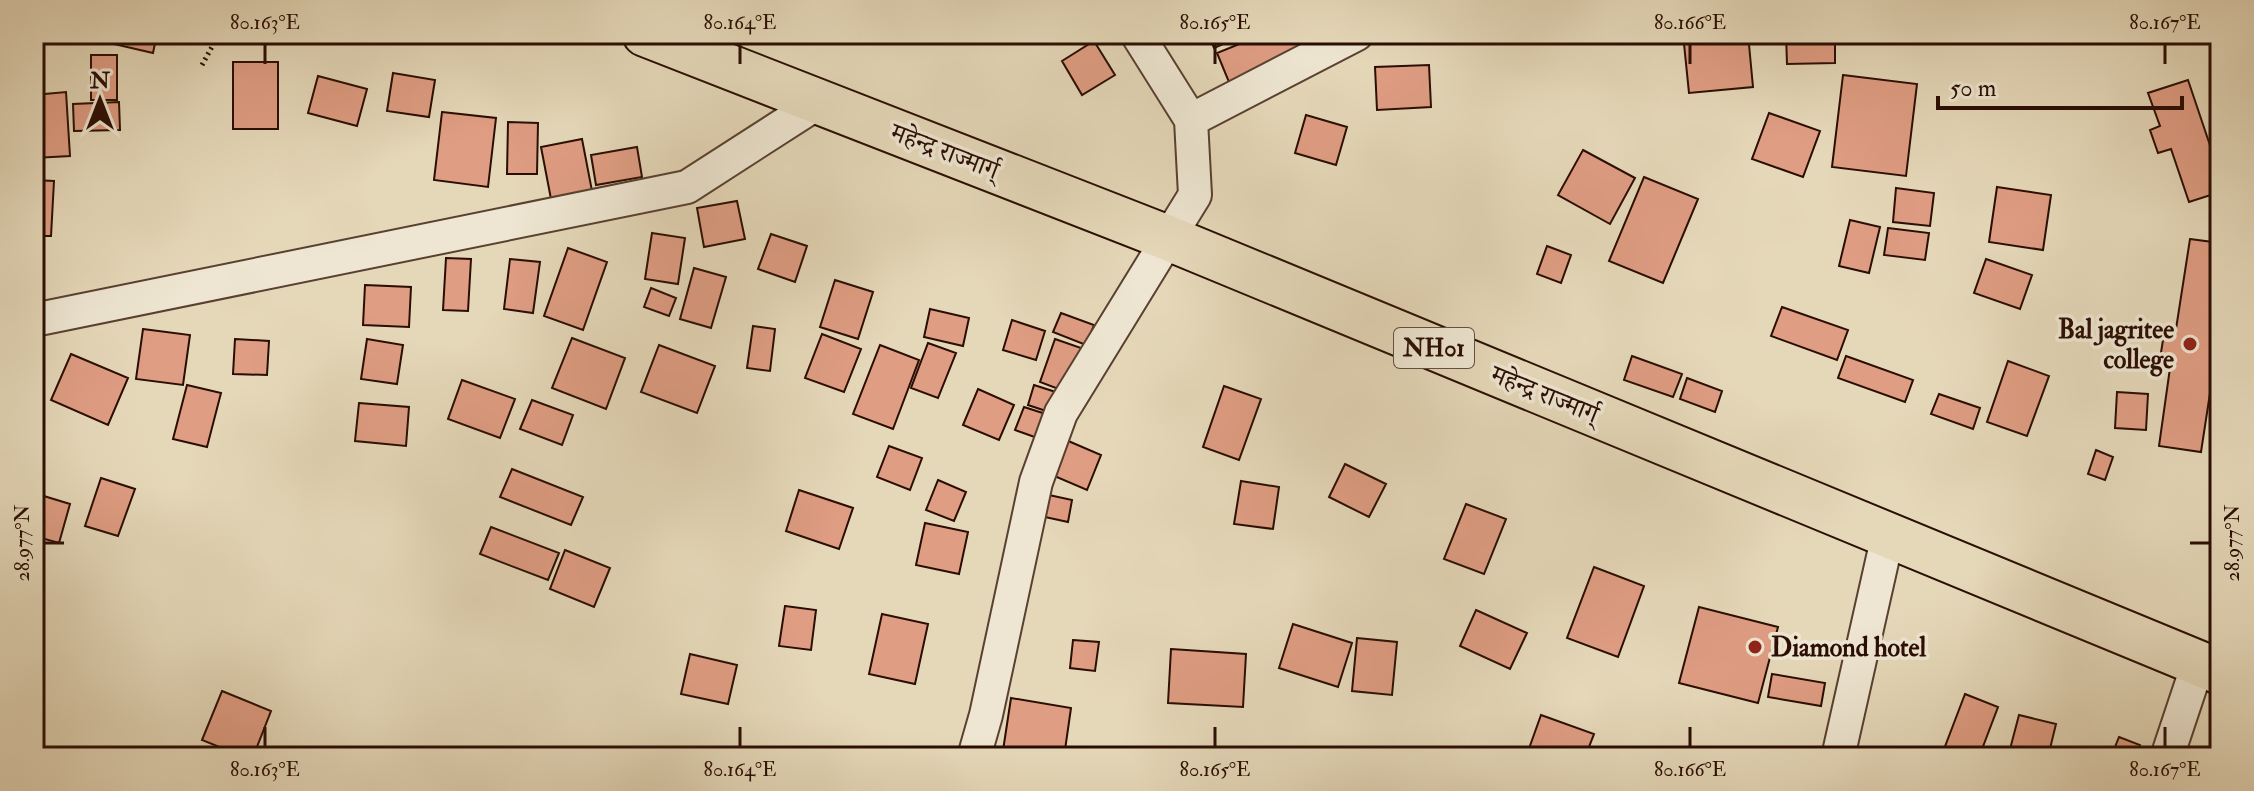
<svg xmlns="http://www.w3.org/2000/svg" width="2254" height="791" viewBox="0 0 2254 791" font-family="'IM FELL Double Pica','Noto Serif Devanagari',serif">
  <rect width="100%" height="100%" fill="#e5d8b9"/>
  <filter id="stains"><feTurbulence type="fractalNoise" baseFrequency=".0025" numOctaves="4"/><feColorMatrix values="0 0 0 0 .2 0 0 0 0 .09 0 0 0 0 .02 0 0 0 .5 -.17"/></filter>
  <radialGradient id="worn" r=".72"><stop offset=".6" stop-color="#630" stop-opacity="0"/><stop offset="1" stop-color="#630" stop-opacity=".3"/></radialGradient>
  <path fill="#df9d83" stroke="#2a0d03" stroke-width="2" d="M116,34H157L153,53L114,44Z
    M1208,34H1247L1214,48Z
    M1264,34H1315L1321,50L1231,87L1217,53Z
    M1683,34H1748L1753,87L1689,93Z
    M1786,34H1835V63L1787,64Z
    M1094,41L1115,75L1082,95L1062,61Z
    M91,55H117V100H91Z
    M233,62H278V129H233Z
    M1429,65L1431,107L1377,110L1375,67Z
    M393,73L435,80L429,117L387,111Z
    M1843,75L1917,84L1906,176L1832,167Z
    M318,76L367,89L357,126L308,113Z
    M2188,80L2220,175V192L2189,202L2171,149L2158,153L2150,130L2160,126L2148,93Z
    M66,92L70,156L34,158V95Z
    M119,102L120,130L74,131L73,104Z
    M442,112L496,118L488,187L434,180Z
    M1769,113L1820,131L1803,177L1752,159Z
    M1306,115L1347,127L1336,165L1295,153Z
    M508,122L538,123L537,174H507Z
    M582,139L592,191L551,199L541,147Z
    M637,147L642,177L596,185L591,155Z
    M1583,150L1635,178L1610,224L1558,195Z
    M1644,177L1698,199L1663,283L1609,261Z
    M34,180L54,181L51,236H34Z
    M1997,187L2051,195L2043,250L1989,242Z
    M1896,188L1934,193L1930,226L1893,222Z
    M737,201L745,239L704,247L697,208Z
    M1850,220L1880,227L1869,273L1839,266Z
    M1888,228L1929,233L1925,260L1884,255Z
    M652,233L685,238L678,284L645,279Z
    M771,234L807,246L795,282L758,269Z
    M2190,239L2220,243V328L2201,452L2159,446L2171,361L2160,359L2165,327L2176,329Z
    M1547,246L1571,255L1561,283L1537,274Z
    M568,248L607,262L583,330L544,316Z
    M446,258L471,259L468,311L443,310Z
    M510,259L540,262L533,313L504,309Z
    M1986,259L2032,275L2020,309L1974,293Z
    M694,268L726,277L711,328L680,319Z
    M835,280L873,292L858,339L820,327Z
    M365,285L411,287L409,327L363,325Z
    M651,288L676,298L669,316L644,307Z
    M1782,307L1848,330L1837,360L1771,336Z
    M930,309L969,318L963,346L924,337Z
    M1061,313L1094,325L1086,345L1053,332Z
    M1012,320L1045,331L1036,360L1003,350Z
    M753,326L775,329L770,371L747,368Z
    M143,329L190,335L183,385L136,379Z
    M822,334L861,349L844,392L805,378Z
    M572,338L625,358L606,409L552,388Z
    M235,339L269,341L267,375L233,374Z
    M367,339L403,345L397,384L361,379Z
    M1055,339L1084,349L1069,393L1040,382Z
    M928,343L956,353L938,398L911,388Z
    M659,345L715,366L697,413L641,392Z
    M880,345L919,360L893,429L853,414Z
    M71,354L128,378L108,425L51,400Z
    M1632,356L1682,374L1673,397L1624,380Z
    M1846,356L1913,380L1905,402L1838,378Z
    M2008,361L2049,376L2027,436L1987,422Z
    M1687,378L1722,391L1715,412L1680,399Z
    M462,380L515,399L500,438L448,419Z
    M187,385L221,393L207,447L173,439Z
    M1034,385L1065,395L1058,415L1028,405Z
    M1224,386L1261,399L1239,460L1203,447Z
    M978,389L1014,405L999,440L963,425Z
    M2117,392L2148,394L2146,430L2115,428Z
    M1939,394L1980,408L1973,429L1931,414Z
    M532,400L573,415L562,445L520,429Z
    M359,403L409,407L406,446L355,441Z
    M1024,407L1052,416L1043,440L1015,430Z
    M1066,440L1101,455L1087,490L1052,475Z
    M889,446L922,458L910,490L877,477Z
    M2096,450L2113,457L2105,480L2088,474Z
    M1345,464L1386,484L1369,517L1329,497Z
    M512,469L583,497L571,525L500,497Z
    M101,478L135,489L118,536L85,526Z
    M938,480L966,492L954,521L926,510Z
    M1241,481L1279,487L1273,529L1234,524Z
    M799,490L853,508L839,549L786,531Z
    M34,493L70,504L59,543L34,536Z
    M1049,495L1072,500L1068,522L1045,517Z
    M1466,504L1506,519L1484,574L1444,559Z
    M925,523L968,532L959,574L916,565Z
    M491,527L559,553L548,580L480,554Z
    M565,550L610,568L594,607L550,589Z
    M1594,567L1644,586L1618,657L1567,638Z
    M785,606L816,610L811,650L779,646Z
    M1699,607L1778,627L1758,703L1679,683Z
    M1476,610L1527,633L1510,669L1460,646Z
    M882,614L928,624L915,684L869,674Z
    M1293,624L1352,643L1338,687L1279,668Z
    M1357,638L1397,642L1392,695L1352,691Z
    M1073,640L1099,642L1095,671L1070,668Z
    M1171,649L1246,654L1243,707L1168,703Z
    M690,654L737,665L728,704L681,694Z
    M1772,674L1825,683L1821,706L1768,697Z
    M222,691L271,711L253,757H244L202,740Z
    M1965,694L1998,707L1979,757H1941Z
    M1011,698L1071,708L1064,757H1002Z
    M1541,715L1594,734L1585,757H1526Z
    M2019,715L2056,724L2048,757H2024L2009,753Z
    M2119,737L2140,745L2136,757H2111Z
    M144,748L163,757H139Z"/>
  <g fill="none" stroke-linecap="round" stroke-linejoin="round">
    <g stroke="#594030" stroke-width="36">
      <path id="street" d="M1191,120L1357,34
        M34,320L687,187L819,102
        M974,757L986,715L1036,482L1061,413L1195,195L1191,120L1137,34
        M1838,757L1888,535
        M2167,757L2198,664"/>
    </g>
    <g stroke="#2a0d03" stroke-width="48">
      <path id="highway" d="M645,34L1168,238L2220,672"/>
    </g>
    <path stroke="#2a0d03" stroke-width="5" stroke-dasharray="2 4" stroke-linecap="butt" d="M202,65L219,34"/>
    <use href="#street" stroke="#eee6d2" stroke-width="32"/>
    <use href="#highway" stroke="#e5d8b9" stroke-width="44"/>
  </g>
  <path fill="none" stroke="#2a0d03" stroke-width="3" d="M265,44V64M740,44V64M1215,44V64M1690,44V64M2165,44V64M44,543H64M2190,543H2210M265,727V747M740,727V747M1215,727V747M1690,727V747M2165,727V747"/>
  <g fill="#8f2418" stroke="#eee6d2" stroke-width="3">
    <circle cx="2190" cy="344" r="8"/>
    <circle cx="1755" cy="647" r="8"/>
  </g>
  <g text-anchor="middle" stroke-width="7" stroke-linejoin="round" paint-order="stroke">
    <rect fill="#eee6d2" stroke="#654e41" stroke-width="2" x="1394" y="328" width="80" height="40" rx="6"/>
    <g font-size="24" font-weight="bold" fill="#2a0d03">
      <text x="1434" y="356">NH01</text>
    </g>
    <g font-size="26" fill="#2a0d03" stroke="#eee6d2">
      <text transform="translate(945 151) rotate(21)" y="9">महेन्द्र राज्मार्ग्</text>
      <text transform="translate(1545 394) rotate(22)" y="9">महेन्द्र राज्मार्ग्</text>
    </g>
    <g font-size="26" font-weight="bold" fill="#2a0d03" stroke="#eee6d2" text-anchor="end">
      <text x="2174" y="338">Bal jagritee<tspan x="2174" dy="30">college</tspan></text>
      <text x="1771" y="656" text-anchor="start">Diamond hotel</text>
    </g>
  </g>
  <rect width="2254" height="791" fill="none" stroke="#e5d8b9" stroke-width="88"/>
  <g transform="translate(100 100)" stroke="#eee6d2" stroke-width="6" paint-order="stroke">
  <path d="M0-6L14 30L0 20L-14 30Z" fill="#2a0d03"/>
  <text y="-12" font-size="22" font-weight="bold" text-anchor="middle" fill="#2a0d03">N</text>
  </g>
  <path d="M1938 96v12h244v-12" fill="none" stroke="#2a0d03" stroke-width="4"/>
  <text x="1950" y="96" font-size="24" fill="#2a0d03" stroke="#eee6d2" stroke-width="6" paint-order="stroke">50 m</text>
  <rect x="44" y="44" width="2166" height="703" fill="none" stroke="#2a0d03" stroke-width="3"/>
  <g font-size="20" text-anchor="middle" fill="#2a0d03">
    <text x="265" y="29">80.163°E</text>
    <text x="740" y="29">80.164°E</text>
    <text x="1215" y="29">80.165°E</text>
    <text x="1690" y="29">80.166°E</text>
    <text x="2165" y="29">80.167°E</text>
    <text transform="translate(22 543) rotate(-90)" y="7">28.977°N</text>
    <text transform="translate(2232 543) rotate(-90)" y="7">28.977°N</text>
    <text x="265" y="776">80.163°E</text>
    <text x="740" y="776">80.164°E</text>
    <text x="1215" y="776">80.165°E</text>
    <text x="1690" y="776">80.166°E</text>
    <text x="2165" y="776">80.167°E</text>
  </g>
  <rect width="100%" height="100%" filter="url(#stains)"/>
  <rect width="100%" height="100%" fill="url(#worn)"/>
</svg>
